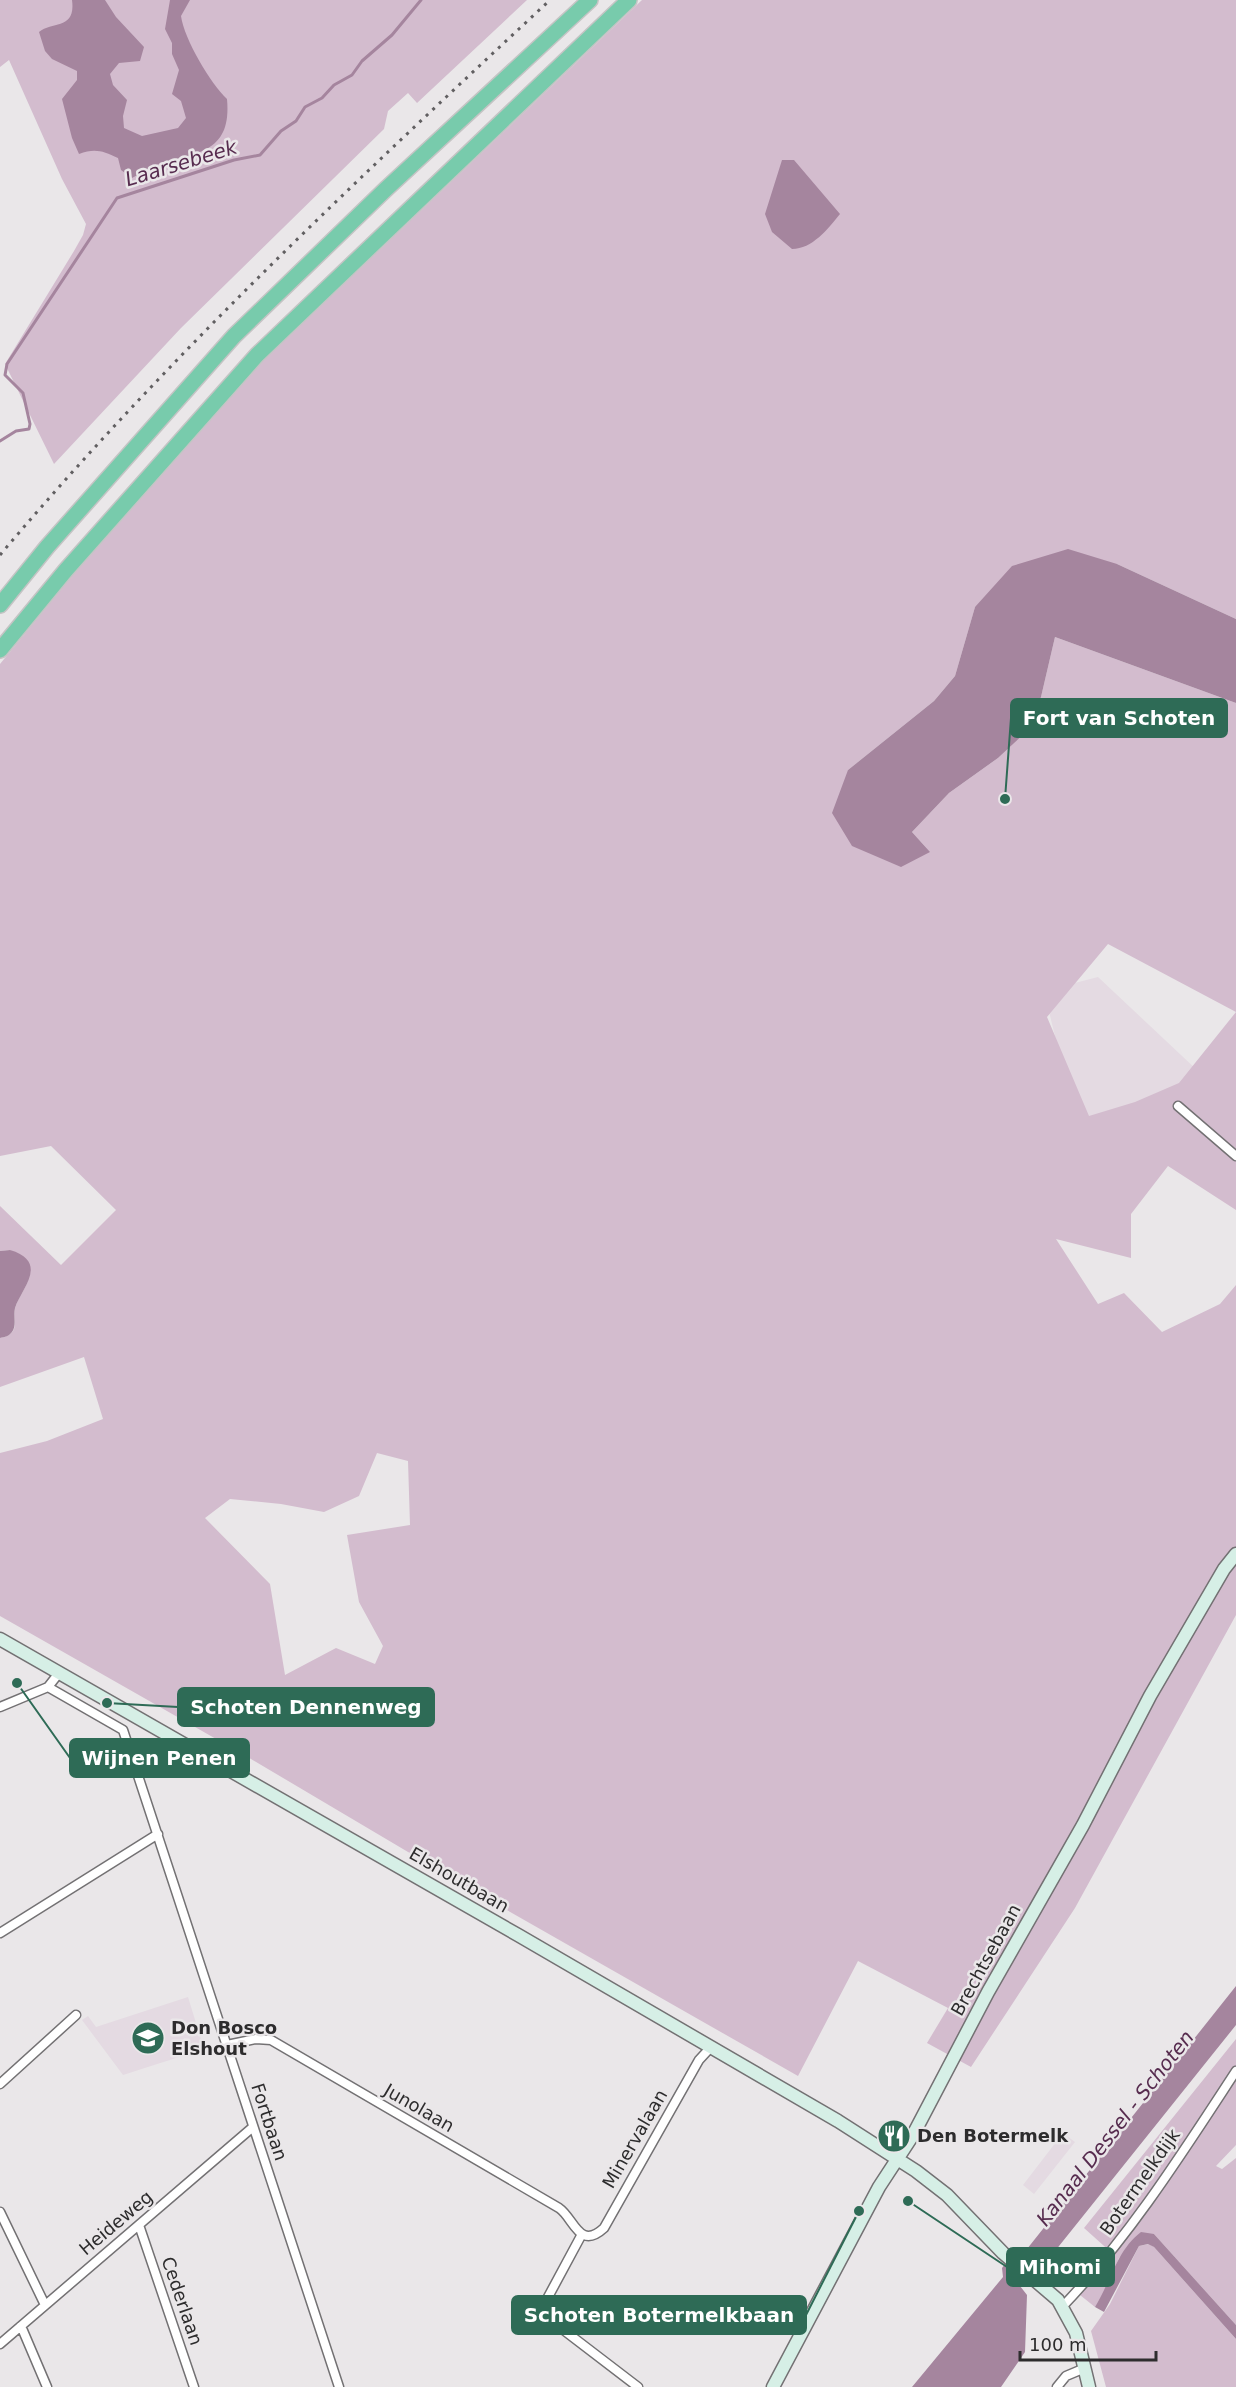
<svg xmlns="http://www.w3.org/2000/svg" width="1236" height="2387" viewBox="0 0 1236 2387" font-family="'DejaVu Sans',sans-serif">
  <rect width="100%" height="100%" fill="#eae7e9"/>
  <path fill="#e4dae2" d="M1098,977L1198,1071L1184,1088L1085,1120L1065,1077L1044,991Z
    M188,1997L204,2049L123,2075L82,2020L88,2016L96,2027Z
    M1063,2133L1075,2142L1034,2194L1023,2185Z"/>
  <path fill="#d3bcce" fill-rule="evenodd" d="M0,0H527L417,103L408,93L388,111L384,129L181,328L54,464L5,364L74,251L83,235L86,224L62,179L9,60L0,67Z
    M642,0H1236V619L1117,564L975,607L955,676L934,701L848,770L930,852L912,832L949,793L998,758L1025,733L1041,697L1055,637L1236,703V1210L1168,1166L1131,1214V1258L1056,1239L1098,1304L1124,1293L1162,1332L1220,1304L1236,1285V1615L1075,1908L971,2067L927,2043L948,2008L858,1961L798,2076L484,1897L246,1756L0,1616V1453L47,1441L103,1419L84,1357L0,1387V1338C5,1337 9,1336 13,1331C17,1325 13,1315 15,1308C21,1290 33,1283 28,1263L10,1250L0,1251V1206L61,1265L116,1210L51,1146L0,1156V664L73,575L263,361ZM1108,944L1236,1012L1179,1083L1135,1102L1089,1116L1047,1017ZM377,1453L408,1461L410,1525L347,1535L359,1602L383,1646L375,1664L336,1648L285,1675L270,1584L205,1518L230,1499L281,1504L324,1512L359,1496Z
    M1236,2039V2145L1216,2166L1222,2169L1236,2158V2325L1154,2234L1119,2258L1102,2298L1095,2307L1080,2295L1113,2254L1084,2228Z
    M1149,2244L1154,2247L1236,2339V2387H1106L1091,2331L1110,2304L1139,2246Z"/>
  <path fill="#a5859e" d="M72,0H105L116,17L144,47L140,61L119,63L110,74L113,85L127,100L123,116L124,128L142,136L178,128L186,118L181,101L172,94L179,70L172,54V43L165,29L170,0H190L181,16C184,39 211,84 227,99C232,154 196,152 156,165C148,168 140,174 132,178L121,170L118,158C103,151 95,148 79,154L72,138L62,99L77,80V71L52,59L45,51L39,32C53,21 76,30 72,0Z
    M782,160H794L840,214C828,229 812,249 792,249L772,232L765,214Z
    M1068,549L1117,564L1236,619V703L1055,637L1041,697L1025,733L998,758L949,793L912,832L930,852L901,867L852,846L832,813L848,770L934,701L955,676L975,607L1012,566Z
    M10,1250C50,1262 21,1289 15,1308C13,1316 17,1325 12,1332C9,1336 5,1337 0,1338V1251Z
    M1236,1986V2025L1039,2271L1034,2268L1020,2286L1027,2295L1025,2352L1001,2387H912L1003,2277L1002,2268L1016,2249H1027Z
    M1141,2232L1154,2234L1236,2325V2339L1154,2247L1148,2244L1139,2246L1104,2312L1095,2307C1110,2283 1117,2250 1141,2232Z"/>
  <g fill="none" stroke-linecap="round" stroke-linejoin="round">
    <path stroke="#a5859e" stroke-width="3" d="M0,441L16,431L29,429L30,424L23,393L5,375L7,364L117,198L234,160L260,155L281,131L296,121L305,107L322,98L334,85L352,75L362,61L392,35L421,0"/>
    <g stroke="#737173" stroke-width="11">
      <path id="minor" d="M1178,1106L1236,1156
        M48,1687L123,1730L339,2387
        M0,1707L48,1687L59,1673
        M0,1933L158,1834
        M227,2045L256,2039L271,2040L559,2208C574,2218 579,2251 604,2228L699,2060L711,2047
        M0,2084L76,2015
        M0,2212L45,2305
        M139,2225L194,2387
        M582,2234L540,2312L638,2387
        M1063,2306C1130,2236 1183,2152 1236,2071
        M21,2326L47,2387
        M0,2344L253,2127
        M1057,2387L1066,2376L1085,2368"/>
    </g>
    <g stroke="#737173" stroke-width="15">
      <path id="secondary" d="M0,1639L518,1935L838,2121L916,2171L947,2195L1003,2253L1058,2300L1076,2333L1089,2387
        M773,2387L879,2187L913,2135L988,1992L1083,1825L1150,1696L1224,1569L1236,1554"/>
    </g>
    <g stroke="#c4c4c4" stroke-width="18">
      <path id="motorway" d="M0,605L47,547L234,336L386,189L590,0
        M0,650L66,570L257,355L629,0"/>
    </g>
    <use href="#minor" stroke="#fff" stroke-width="8"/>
    <use href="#secondary" stroke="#d6efe6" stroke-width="12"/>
    <use href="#motorway" stroke="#78cbac" stroke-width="15"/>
    <path stroke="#615f61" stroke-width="3" stroke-dasharray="3 6" stroke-linecap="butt" d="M0,555C169,355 359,178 550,0"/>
  </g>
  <defs>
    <g id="school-disc" transform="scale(1.725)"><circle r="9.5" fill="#2e6b56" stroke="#eae7e9"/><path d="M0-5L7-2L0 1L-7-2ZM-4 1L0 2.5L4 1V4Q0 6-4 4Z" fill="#fff"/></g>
    <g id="restaurant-disc" transform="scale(1.725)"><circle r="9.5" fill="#2e6b56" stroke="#eae7e9"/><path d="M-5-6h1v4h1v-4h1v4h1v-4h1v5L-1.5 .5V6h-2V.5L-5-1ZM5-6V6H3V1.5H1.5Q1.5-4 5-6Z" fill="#fff"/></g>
  </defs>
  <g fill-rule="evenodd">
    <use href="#school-disc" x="148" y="2038"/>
    <use href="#restaurant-disc" x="894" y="2136"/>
  </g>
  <g text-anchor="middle" stroke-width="5" stroke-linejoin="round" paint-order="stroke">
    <g font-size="18" fill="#2d2c2d" stroke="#eae7e9">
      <text transform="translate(459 1880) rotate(30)" y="6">Elshoutbaan</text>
      <text transform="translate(986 1960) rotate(-61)" y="6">Brechtsebaan</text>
      <text transform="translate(419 2108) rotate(30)" y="6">Junolaan</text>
      <text transform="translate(269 2122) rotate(72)" y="6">Fortbaan</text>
      <text transform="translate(635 2139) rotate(-60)" y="6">Minervalaan</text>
      <text transform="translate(1140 2182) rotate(-55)" y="6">Botermelkdijk</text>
      <text transform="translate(116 2223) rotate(-40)" y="6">Heideweg</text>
      <text transform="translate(182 2301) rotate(71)" y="6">Cederlaan</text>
    </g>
    <g font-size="18" font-weight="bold" fill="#2d2c2d" stroke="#eae7e9" text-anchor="start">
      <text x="171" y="2034">Don Bosco<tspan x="171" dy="21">Elshout</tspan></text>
      <text x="917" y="2142">Den Botermelk</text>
    </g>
    <g font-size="20" font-style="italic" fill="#572c4f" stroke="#eae7e9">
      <text transform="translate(181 163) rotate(-17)" y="7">Laarsebeek</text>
      <text transform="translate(1115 2128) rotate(-52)" y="7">Kanaal Dessel - Schoten</text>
    </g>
  </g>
  <path fill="none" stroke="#2e6b56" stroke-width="2" d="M1005 799L1011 718M107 1703L178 1707M17 1683L70 1758M908 2201L1007 2267M859 2211L806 2315"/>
  <g fill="#2e6b56" stroke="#eae7e9" stroke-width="2">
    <circle cx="1005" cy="799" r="6"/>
    <circle cx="107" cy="1703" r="6"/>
    <circle cx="17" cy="1683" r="6"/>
    <circle cx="908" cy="2201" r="6"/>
    <circle cx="859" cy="2211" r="6"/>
  </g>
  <g fill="#2e6b56" stroke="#2e6b56" stroke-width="2">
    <rect x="1011" y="699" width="216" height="38" rx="6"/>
    <rect x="178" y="1688" width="256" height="38" rx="6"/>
    <rect x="70" y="1739" width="179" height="38" rx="6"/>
    <rect x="1007" y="2248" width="107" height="38" rx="6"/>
    <rect x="512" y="2296" width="294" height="38" rx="6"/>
  </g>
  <g font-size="20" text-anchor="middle" font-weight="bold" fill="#fff">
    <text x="1119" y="725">Fort van Schoten</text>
    <text x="306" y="1714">Schoten Dennenweg</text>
    <text x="159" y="1765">Wijnen Penen</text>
    <text x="1060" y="2274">Mihomi</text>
    <text x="659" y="2322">Schoten Botermelkbaan</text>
  </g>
  <path d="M1020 2351v9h136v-9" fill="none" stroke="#2d2c2d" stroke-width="3"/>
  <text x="1029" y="2351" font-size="18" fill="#2d2c2d" stroke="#eae7e9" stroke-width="4.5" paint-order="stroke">100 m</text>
</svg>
